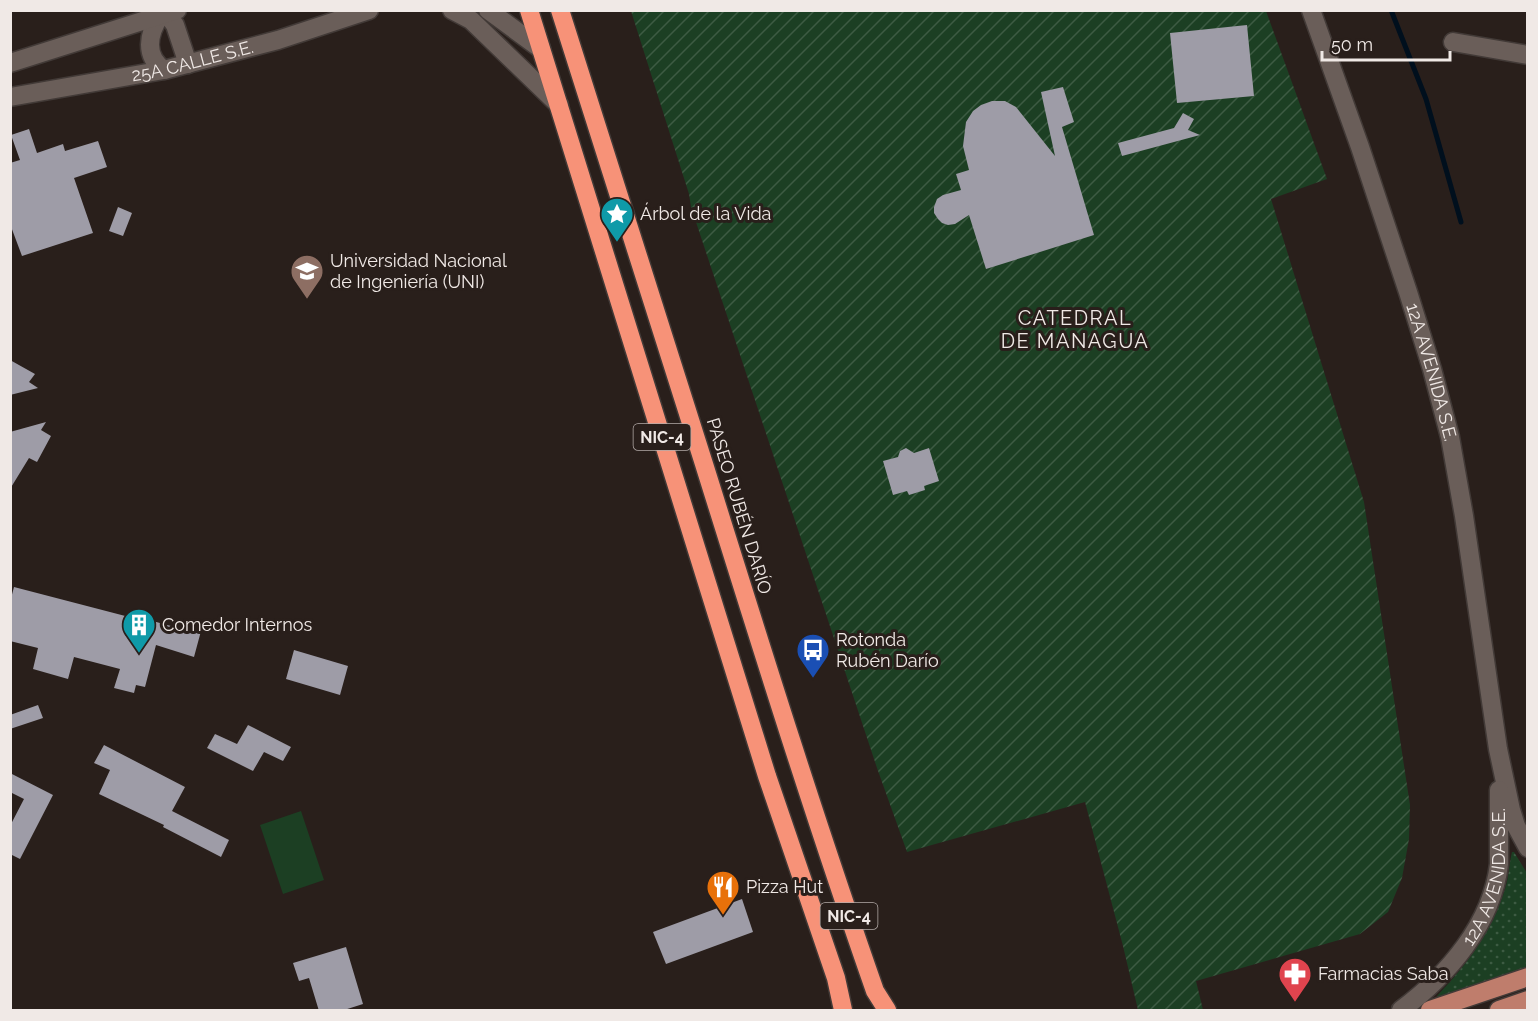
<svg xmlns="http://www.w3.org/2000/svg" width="1538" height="1021" viewBox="0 0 1538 1021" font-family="Raleway,sans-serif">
  <defs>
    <pattern id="grass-dots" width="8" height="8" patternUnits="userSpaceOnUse" patternTransform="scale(1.5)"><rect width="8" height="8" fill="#1c3f23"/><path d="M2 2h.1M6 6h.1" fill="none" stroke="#3d5b43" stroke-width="1.8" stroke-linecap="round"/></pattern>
    <pattern id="garden-furrows" width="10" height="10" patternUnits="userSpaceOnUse" patternTransform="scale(1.5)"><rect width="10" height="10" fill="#1c3f23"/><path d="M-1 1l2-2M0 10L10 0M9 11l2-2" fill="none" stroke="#3d5b43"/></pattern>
  </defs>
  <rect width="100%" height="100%" fill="#291f1b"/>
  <path fill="url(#grass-dots)" d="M1512,852H1514L1527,873V972L1437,1000V996C1468,963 1491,933 1505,889C1509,877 1509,864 1512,852Z"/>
  <path fill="url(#garden-furrows)" d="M631,11H1266L1327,179L1271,199L1364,502L1410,805L1409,839L1402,878L1388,912L1360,934L1196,981L1203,1010H1138L1123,946L1085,802L907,852L877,768L691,207L689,194Z"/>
  <path fill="#1c3f23" d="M301,811L324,880L283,894L260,825Z"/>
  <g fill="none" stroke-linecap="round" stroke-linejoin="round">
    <path stroke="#000f1d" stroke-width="5" d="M1391,10L1426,99L1461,222"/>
  </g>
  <path fill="#9e9ca7" d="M1247,25L1254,96L1177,103L1170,33Z
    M1063,87L1074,122L1062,127L1094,235L986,269L969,215L955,224L948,225L942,223L938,219L934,213V207L937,199L943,195L961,190L956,174L969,170L963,146L966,122L973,111L981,105L992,101H1005L1016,107L1055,156L1041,92Z
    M1183,113L1194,119L1188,130L1200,135L1122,156L1118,143L1174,128Z
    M29,129L37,153L63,144L65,151L98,141L107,167L74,178L93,233L22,256L10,224V163L20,160L11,135Z
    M118,207L132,213L123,236L109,231Z
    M10,360L35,374L29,382L38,388L10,395Z
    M46,422L41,430L51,436L37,462L29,458L10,489V432Z
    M906,448L914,453L929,448L939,481L924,486L925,490L909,495L907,491L893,495L883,461L898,457L900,451Z
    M14,587L133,618L134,616L186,630V627L201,631L194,657L156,645L145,687L136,685L134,693L114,688L120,669L74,657L68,679L33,669L38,648L10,641V602Z
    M294,650L348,666L340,695L286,679Z
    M38,705L43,718L10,729V715Z
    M248,725L291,747L283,761L264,752L253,771L207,748L215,734L237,744Z
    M104,745L185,787L172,811L229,840L221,857L163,827L164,825L99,794L110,770L94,763Z
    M10,773L53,795L20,859L10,854V826L24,799L10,792Z
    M742,899L753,932L666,964L653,932Z
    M346,947L363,1004L341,1011H319L309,978L299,981L293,963Z"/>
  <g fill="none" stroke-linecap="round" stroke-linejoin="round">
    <g stroke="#423a37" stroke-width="21">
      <g id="street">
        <path d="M452,10L471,20L559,105"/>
        <path d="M488,10L541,49"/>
        <path d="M167,14L175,25L188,64"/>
        <path d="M160,16C148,34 144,56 164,70"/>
        <path d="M1453,42L1528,55"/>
        <path d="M10,63L177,10"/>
        <path id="s1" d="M10,97L164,70L278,40L369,10"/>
      </g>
    </g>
    <g stroke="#423a37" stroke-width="21">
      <g id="secondary">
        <path id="s2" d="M1311,10L1360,147L1408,292L1432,369L1450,437L1464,516L1498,749L1511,810L1516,826L1528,848"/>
        <path id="s3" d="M1401,1010C1448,975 1492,924 1499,864V790"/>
      </g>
    </g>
    <g stroke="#423a37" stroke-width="21">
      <path id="primary" d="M1430,1010L1528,977
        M1499,1010L1528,1000"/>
    </g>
    <g stroke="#423a37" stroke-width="21">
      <path id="highway" d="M529,10L767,776L836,978L843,1010
        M560,10C608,162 657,313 704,464C759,640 814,817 875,991L887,1010"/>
    </g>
    <use href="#street" stroke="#6a5e59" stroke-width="18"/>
    <use href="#secondary" stroke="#6a5e59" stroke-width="18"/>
    <use href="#primary" stroke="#bf7d6c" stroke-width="18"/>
    <use href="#highway" stroke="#f79278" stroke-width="18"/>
  </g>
  <defs>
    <g id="sight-pin" transform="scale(1.725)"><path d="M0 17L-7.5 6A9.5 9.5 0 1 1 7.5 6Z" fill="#0f9aa8" stroke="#291f1b"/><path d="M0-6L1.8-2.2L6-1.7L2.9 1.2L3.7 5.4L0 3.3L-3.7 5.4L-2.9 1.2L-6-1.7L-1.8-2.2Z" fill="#fff"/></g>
    <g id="university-pin" transform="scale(1.725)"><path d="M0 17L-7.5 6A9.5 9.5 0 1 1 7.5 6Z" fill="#8d6e63" stroke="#291f1b"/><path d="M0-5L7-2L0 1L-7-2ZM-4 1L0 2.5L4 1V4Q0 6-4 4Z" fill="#fff"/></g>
    <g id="building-pin" transform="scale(1.725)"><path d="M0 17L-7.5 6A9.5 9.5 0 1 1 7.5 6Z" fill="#0f9aa8" stroke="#291f1b"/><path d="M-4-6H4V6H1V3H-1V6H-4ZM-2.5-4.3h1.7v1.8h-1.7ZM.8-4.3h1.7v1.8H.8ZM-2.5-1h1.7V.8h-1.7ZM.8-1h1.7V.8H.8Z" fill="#fff"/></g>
    <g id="bus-pin" transform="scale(1.725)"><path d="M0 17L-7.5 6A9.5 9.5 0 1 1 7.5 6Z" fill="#1a4fb4" stroke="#291f1b"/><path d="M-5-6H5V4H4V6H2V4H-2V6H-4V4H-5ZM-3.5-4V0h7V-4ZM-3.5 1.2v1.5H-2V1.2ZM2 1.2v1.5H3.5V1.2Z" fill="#fff"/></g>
    <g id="restaurant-pin" transform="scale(1.725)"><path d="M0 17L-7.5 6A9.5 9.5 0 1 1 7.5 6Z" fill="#e8710a" stroke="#291f1b"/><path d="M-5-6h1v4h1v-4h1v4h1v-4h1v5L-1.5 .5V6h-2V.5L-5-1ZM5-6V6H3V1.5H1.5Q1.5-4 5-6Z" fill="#fff"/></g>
    <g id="pharmacy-pin" transform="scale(1.725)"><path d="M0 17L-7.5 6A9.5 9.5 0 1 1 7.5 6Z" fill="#e0444e" stroke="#291f1b"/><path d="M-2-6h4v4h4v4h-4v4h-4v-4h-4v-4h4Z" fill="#fff"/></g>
  </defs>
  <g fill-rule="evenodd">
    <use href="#sight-pin" x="617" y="214"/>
    <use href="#university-pin" x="307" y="271"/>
    <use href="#building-pin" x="139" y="625"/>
    <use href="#bus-pin" x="813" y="650"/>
    <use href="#restaurant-pin" x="723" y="887"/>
    <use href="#pharmacy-pin" x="1295" y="974"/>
  </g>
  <g text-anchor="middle" stroke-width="6" stroke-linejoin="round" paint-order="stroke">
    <g fill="#291f1b" stroke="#b4aca9" stroke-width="1.5">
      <rect x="633.5" y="424" width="57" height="26" rx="4.5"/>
      <rect x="820.5" y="903" width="57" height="26" rx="4.5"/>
    </g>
    <g font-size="16" font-weight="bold" fill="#f0e9e6">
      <text x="662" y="443">NIC-4</text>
      <text x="849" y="922">NIC-4</text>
    </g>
    <g font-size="18" fill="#f0e9e6" stroke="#291f1b">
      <text dy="6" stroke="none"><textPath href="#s1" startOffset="186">25A CALLE S.E.</textPath></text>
      <text dy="6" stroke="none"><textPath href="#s2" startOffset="382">12A AVENIDA S.E.</textPath></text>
      <text transform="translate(739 506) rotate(73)" y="6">PASEO RUBÉN DARÍO</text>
      <text dy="6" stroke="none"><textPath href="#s3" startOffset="165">12A AVENIDA S.E.</textPath></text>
    </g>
    <g font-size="18" fill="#f0e9e6" stroke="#291f1b" text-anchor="start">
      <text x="640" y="220">Árbol de la Vida</text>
      <text x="330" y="267">Universidad Nacional<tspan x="330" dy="21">de Ingeniería (UNI)</tspan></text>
      <text x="162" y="631">Comedor Internos</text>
      <text x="836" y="646">Rotonda<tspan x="836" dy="21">Rubén Darío</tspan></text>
      <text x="746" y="893">Pizza Hut</text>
      <text x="1318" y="980">Farmacias Saba</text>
    </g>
    <g font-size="20" letter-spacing="1.5" fill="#f0e9e6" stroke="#291f1b">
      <text x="1075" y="325">CATEDRAL<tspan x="1075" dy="23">DE MANAGUA</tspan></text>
    </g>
  </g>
  <rect width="1538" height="1021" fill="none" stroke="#f0e9e6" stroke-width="24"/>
  <path d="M1322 51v9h128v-9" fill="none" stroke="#f0e9e6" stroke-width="3"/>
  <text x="1331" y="51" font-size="18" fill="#f0e9e6" stroke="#291f1b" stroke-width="4.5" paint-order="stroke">50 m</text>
</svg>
